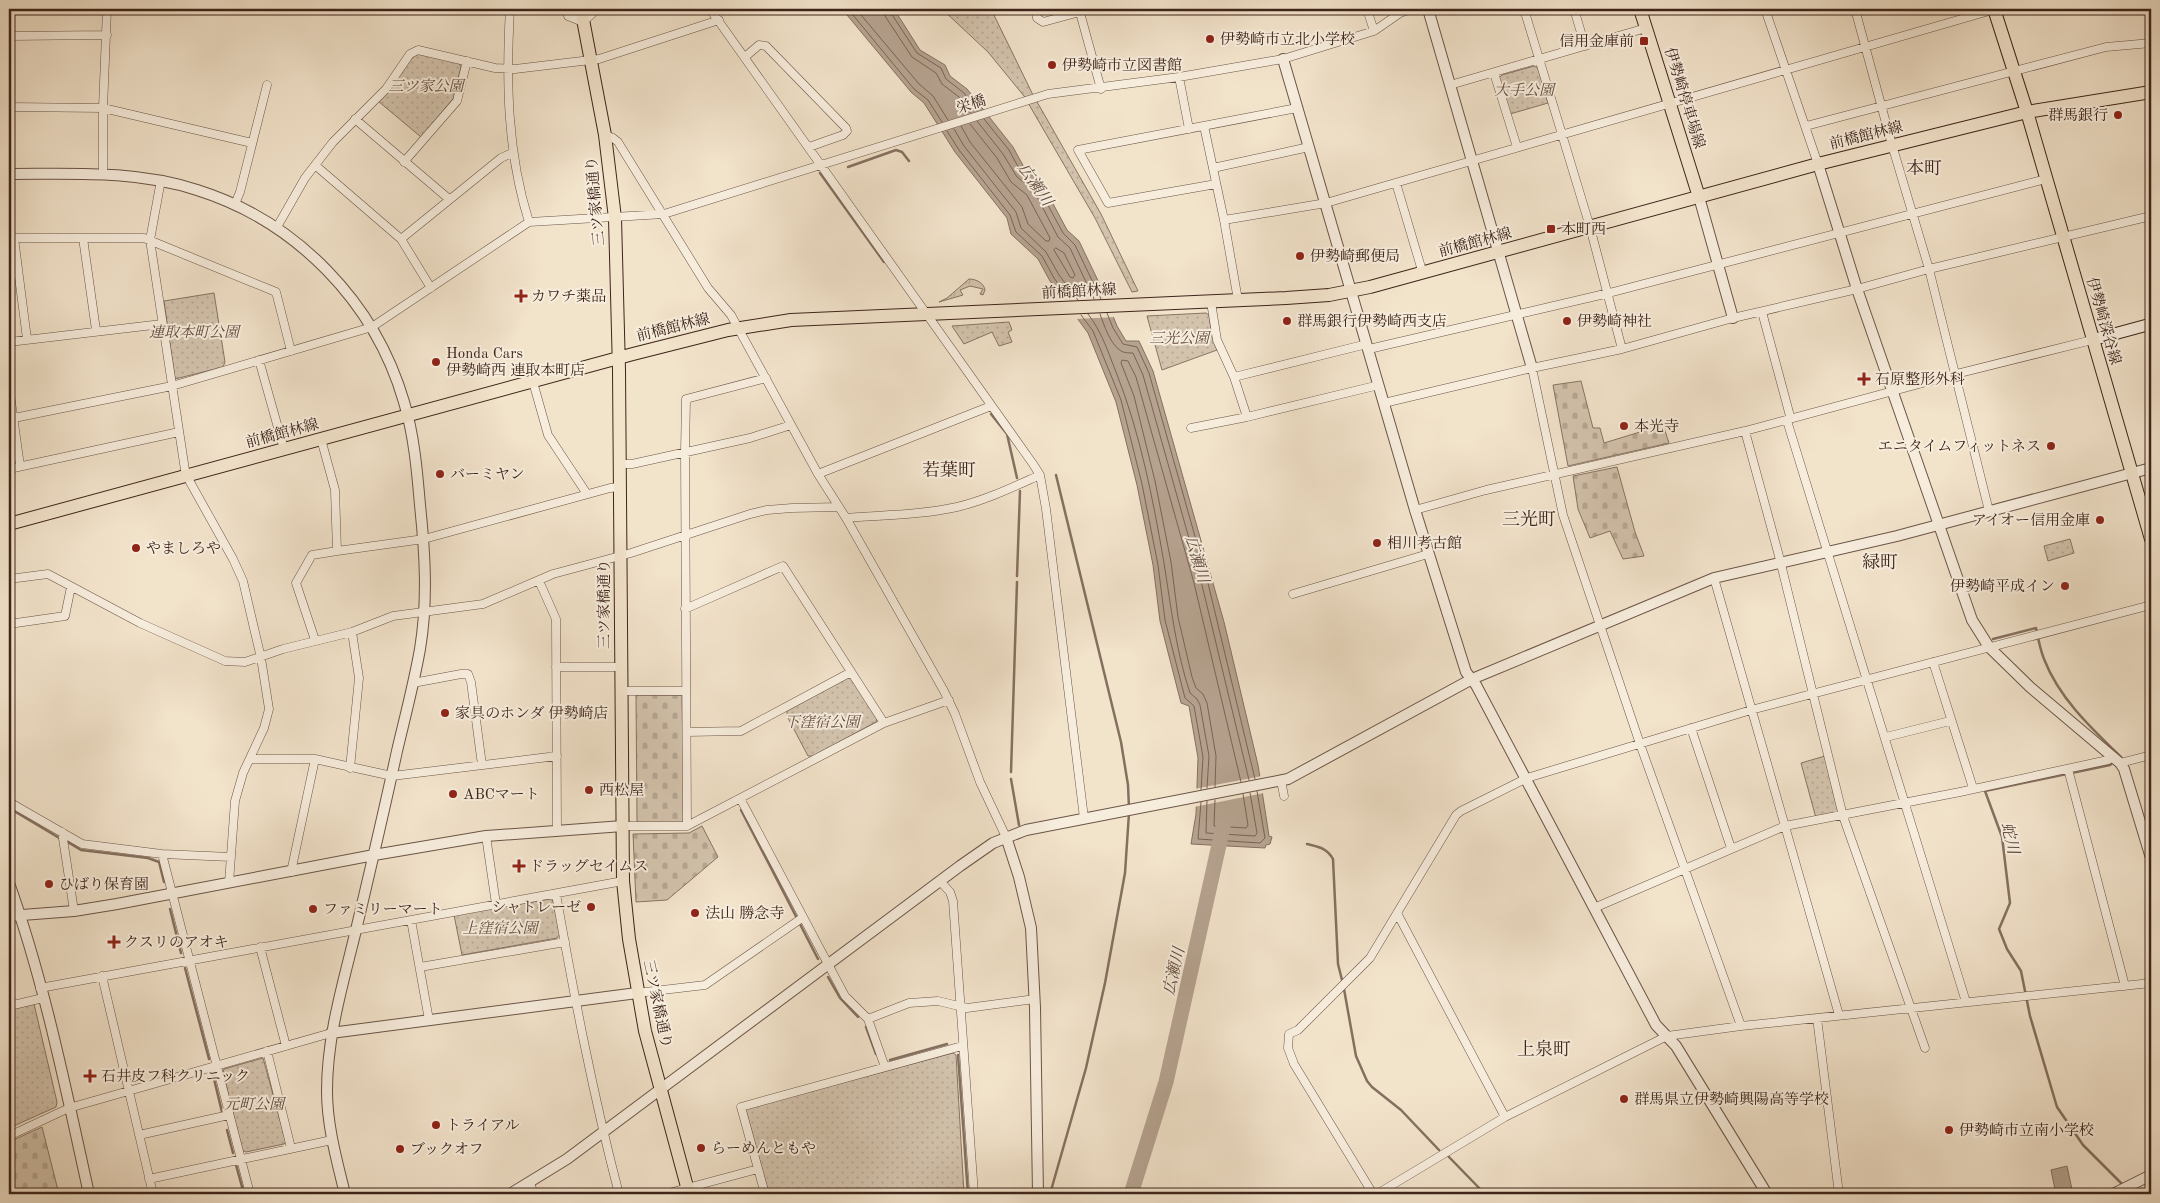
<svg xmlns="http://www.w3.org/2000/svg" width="2160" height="1203" viewBox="0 0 2160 1203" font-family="'Old Standard TT','Noto Serif JP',serif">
  <defs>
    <pattern id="grass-tufts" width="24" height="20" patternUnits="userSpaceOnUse" patternTransform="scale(1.25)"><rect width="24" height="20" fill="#d3c3ad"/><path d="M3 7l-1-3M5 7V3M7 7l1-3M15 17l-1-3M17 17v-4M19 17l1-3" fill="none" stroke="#b6a794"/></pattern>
    <pattern id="cemetery-stones" width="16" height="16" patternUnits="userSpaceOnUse" patternTransform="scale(1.25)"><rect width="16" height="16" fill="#d3c3ad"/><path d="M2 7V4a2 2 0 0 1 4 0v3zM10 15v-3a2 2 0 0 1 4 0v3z" fill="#b6a794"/></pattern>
    <pattern id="park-dots" width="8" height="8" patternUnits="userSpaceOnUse" patternTransform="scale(1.25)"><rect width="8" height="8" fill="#d3c3ad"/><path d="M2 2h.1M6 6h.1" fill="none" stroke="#b6a794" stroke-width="1.8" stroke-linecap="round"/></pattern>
  </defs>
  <rect width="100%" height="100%" fill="#f2e3cb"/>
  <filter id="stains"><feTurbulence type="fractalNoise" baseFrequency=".004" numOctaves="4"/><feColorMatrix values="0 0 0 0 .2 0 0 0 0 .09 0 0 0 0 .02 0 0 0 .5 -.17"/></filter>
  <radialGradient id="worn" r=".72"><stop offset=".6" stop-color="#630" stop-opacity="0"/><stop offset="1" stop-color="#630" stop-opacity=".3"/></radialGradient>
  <path fill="url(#grass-tufts)" stroke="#887464" d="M969,279C976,279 984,283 985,290L983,295L980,294L983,289L970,286L960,290L963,295L939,302L947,298Z"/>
  <path fill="url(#cemetery-stones)" stroke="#887464" d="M1581,381L1593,428H1600L1604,443L1663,425L1669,443L1568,466L1553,385Z
    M1617,467L1635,532L1644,556L1623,559L1610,531L1590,538L1578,509L1573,476Z
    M636,695H682L684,821L682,823H639L637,821Z
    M702,826L718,857L667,900L636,902L633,834L689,833Z
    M42,1127L59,1194H9V1142Z"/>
  <path fill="url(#park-dots)" stroke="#887464" d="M942,9H991L1032,93L1101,214L1138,291L1132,292L1095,218L1024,96L988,52Z
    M419,54L459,63L461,67L453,99L421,137L378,101L414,56Z
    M1534,66L1538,68L1548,103L1510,114L1499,78L1502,75Z
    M214,293L225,362L223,367L175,379L164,301Z
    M1206,313L1209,315L1212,337L1217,350L1162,370L1147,316Z
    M1009,322L1012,330L1008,332L1012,342L999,346L992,332L964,344L952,326Z
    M2070,539L2074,553L2048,561L2044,546Z
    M847,678L853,679L877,718L876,722L813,756H808L787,716V711Z
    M1825,756L1838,812L1816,818L1801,763Z
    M550,899L553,901L560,934L557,938L462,955L454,915Z
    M34,1004L57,1102L56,1107L9,1128V1010Z
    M953,1053L956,1055L964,1194H769L746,1111L748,1108Z
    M263,1058L286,1142L284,1144L246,1152L242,1150L223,1072L224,1069Z"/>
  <path fill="#b5a28f" stroke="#857060" d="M842,9H894L920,50L945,65L950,76L967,89L1013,147L1026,171L1041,181L1067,230L1079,241L1102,289L1117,326L1126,341H1139L1153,371L1224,622L1258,765L1269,836L1272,837L1270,844L1266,845L1265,848L1191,844L1196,814L1198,758L1189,706L1181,703L1160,621L1153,565L1137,485L1116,402L1088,333L1050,281L1038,259L1011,234L1007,218L955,152L924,103L911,92Z
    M2067,1166L2073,1194H2056L2051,1170Z"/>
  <path fill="#f2e3cb" d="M1107,294L1116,317L1075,319L1058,296Z
    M1262,776L1264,793L1194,807V789Z"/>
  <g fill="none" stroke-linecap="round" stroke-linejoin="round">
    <path stroke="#7a6354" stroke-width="1" d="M848,9L914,89L928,100L942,122
      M856,9L919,84L933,96L948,120
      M884,9L885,16L912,57L936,73L942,84L959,97L971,113
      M890,9L891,13L917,53L941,68L946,79L964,93L977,111
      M984,119L1009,150L1022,174L1037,185L1063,233L1075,245L1101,299
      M977,121L1003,154L1017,177L1033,189L1058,237L1070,248L1094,299
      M961,126L970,142L1022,207L1028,224L1046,241H1049L1050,238L1027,195L1011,182L997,158L970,124
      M954,129L964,146L1016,212L1021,228L1046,252L1059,275L1078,300
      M947,131L959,150L1010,215L1016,232L1042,256L1054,278L1070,300
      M1056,248L1064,253L1075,275L1073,278L1070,277L1054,250Z
      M1107,313L1113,328L1123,344L1137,347L1149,373L1207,579L1255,779
      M1088,314C1102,332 1108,352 1116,372C1140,432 1153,499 1164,563C1171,607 1176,651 1190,693L1197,699L1200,705L1209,756L1207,788
      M1100,314C1104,325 1110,344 1121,351C1124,353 1129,353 1133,353L1143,375L1201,581L1249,780
      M1081,315L1093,331L1121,400L1142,484L1158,565L1165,620L1185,698L1194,706L1203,757L1201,790
      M1215,787L1216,756L1207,703L1203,694L1196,688L1192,677L1178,617L1171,562L1155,481L1134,396L1121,363L1122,360L1128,361L1136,377L1194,583L1241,782
      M1215,800L1214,826L1246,828L1248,825L1243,794
      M1207,801L1206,833L1255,836L1257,833L1250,793
      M1201,802L1198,839L1260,843L1265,838L1257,791"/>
    <path stroke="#857060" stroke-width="2.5" d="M848,167L896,150L902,152L909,161
      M820,173L884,262
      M991,414L1007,434L1017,478
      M1056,475L1121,742L1128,785L1129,808
      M1017,576L1020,491
      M1993,639L2036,628C2038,638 2040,649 2044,659C2059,698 2091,728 2121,757L2120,758
      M2113,762L2110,765L1985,791L2002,837L2010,903L1999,929L2007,949L2021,971L2030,1016L2057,1107L2083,1145L2124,1186
      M1011,772L1017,582
      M1011,779L1019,825
      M9,808L61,839
      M741,810L818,959
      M66,841L81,850L148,858L159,862L164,882
      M1307,844C1319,847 1327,848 1333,859L1338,964L1342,980
      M170,909L181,953
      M185,968L209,1059
      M828,977L840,998L858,1017
      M1344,989L1356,1056L1367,1081L1372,1087L1401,1110L1439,1150
      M866,1027L876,1054
      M958,1055L968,1194
      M890,1060L947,1044
      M213,1075L222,1112
      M227,1130L233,1153
      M1448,1156L1485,1194
      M236,1165L244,1194
      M1050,1194L1086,1068L1105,983L1125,873L1129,813"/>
    <path stroke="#b5a28f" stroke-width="15" d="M1131,1194L1166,1082L1223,827"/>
    <g stroke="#6b5446" stroke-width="9">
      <path id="minor" d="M510,9C506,81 507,152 529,222
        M567,9L568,16L583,22L594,12V9
        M710,9L1033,464L1040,475L1046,509L1084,818
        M1035,9L1037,18L1043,22L1080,12
        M1079,9L1101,89
        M1367,9L1374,31
        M1524,9L1590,227L1622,349
        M1574,9L1585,46
        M1765,9L1818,164
        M1855,9L1892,145L1929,269L1989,511
        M9,36L107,35
        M745,57L759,45L766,46L846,128L847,131L843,135L809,147
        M1494,73L1517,147
        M1179,77L1189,129
        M1450,85L1646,28
        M9,107L103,108L252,143
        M355,119L449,199
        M1204,126L1224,220L1238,300
        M1806,126L2106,47L2151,43
        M605,135L613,138L618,142L708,288L731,315L818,474L846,518L944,691L955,714L980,782L1006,837
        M404,162L457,101L467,61
        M315,165L401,239L431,288
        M1213,168L1309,147
        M103,174V108L107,9
        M161,180L150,240L185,470L190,482L233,559L243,581L261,658L269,709L264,728L243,773L235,801L229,883
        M1396,183L1423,274
        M1216,184L1108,203L1078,150L1297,108
        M235,204L240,192L267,85
        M1224,220L1326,203L1996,9
        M277,227L305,178L333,142L386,89L410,54L418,50L495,68L515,69L599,59L719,20
        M9,238H144L276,292L291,351
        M14,238L27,339
        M83,238L96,330
        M401,239L501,158L512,153
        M1211,302L1217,340L1234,377L1247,417
        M1762,312L1790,416L1788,424L1966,1002
        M9,342L162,324
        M1369,349L1609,293L2046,179
        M259,360L284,449
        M1532,368L1563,515L1640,744L1741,1026
        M1234,377L1367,344
        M533,382L548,435L587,494
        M9,387L20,466
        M1384,403L1532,368L1622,349L1733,318L1857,289L1929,269L2151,216
        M9,419L172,386L372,327L529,222L664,214L1048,94L1179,77L1283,59L1374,31L1400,13L1411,9
        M1191,428L1247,417L1379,385
        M1745,431L1779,556L1843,816L1925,1048
        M321,439L335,490L337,551L424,539L610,488L620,487
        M620,464H632L750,438L791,425
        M9,469L179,432
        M818,474L991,406
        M1415,510L1486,490L1745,431L1956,374L2092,340
        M846,518C883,515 921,515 957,507C986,500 1013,487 1040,475
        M1714,578L1839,1015
        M9,579L48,574L140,623L225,661L245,662L283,649L352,632L393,616L483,604L553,574L631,553L750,514L767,510L792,508L839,507
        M539,581L556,619L557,830
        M1293,594L1428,554
        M685,609L783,566L884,723
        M9,624L65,616L71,587
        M315,640L296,583L312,555L337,551
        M1933,662L1973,788
        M556,667H620
        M413,683L461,674H468L471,682L482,765
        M621,691H686
        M1691,728L1731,848
        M687,732L741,731L851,672
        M1886,737L1950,721
        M250,759H315L392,776L557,756
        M2120,763L2151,755
        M350,768L359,678L352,632
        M2068,769L2125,986
        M1281,780L1284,796
        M741,800L845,996L868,1019L885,1067
        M9,802L82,844L162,854L231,857
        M623,826H687L884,723L949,700
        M687,826L685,452L686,399L766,378
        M62,832L74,911
        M486,836L496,904
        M162,854L250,1194
        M291,872L315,759
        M940,881L950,892L953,901L974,1194
        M556,894C574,995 593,1095 619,1194
        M1594,908L1785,826L1960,792L2108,760L2113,757
        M1397,913L1505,1117
        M411,920L429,1020
        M260,947L286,1046
        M420,967L565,942
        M102,976L153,1194
        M40,988L623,881
        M637,993L705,985L802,918
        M9,1006L43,998
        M1817,1018L1839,1194
        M868,1019L909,1003L938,1001L967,1008L1035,999
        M267,1051L291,1148
        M139,1135L229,1115
        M9,1136L69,1108L331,1033
        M149,1179L332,1140
        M530,1183L534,1194
        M665,1194L758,1169
        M765,1194L741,1107L962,1046
        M1373,1194L1294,1064L1288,1048L1289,1034L1298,1030L1370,958L1456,815L1461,811L1527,778L1751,710L2151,605
        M1377,1194L1505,1117L1667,1036L1741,1026L2151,983"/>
    </g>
    <g stroke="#6b5446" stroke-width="12">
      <path id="tertiary" d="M1428,9L1532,368
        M1283,59L1415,510L1466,672L1476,685L1656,1025L1676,1046L1767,1194
        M1818,164L1857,289L1972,620L1989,647L2030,687L2120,763L2124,769L2151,858
        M9,174C72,174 136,170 197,190C296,221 375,302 404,402C414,435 417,470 420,505C425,553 428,601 420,649C414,683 405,717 397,751C384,811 370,871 356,930C343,984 327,1036 327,1091C327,1126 337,1161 345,1194
        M1699,197L1733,318
        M1006,837L1019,877L1031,928L1035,1008L1038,1194
        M9,883C45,984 66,1090 89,1194
        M9,916L74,911L117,904L374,855L486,836L623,826
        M331,1033L637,993
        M510,1194L567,1159L960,866L993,843L1026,830L1288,779L1472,679L1714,578L1897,536L2151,468
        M2113,1194L2151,1175"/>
    </g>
    <g stroke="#3e241a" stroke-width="13">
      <path id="secondary" d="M2092,340L2151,324"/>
    </g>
    <g stroke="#3e241a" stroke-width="14">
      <path id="primary" d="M581,9L605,135L615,218L619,370L623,881L629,939L645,1031L689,1194
        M1640,9L1699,197
        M1994,9L2027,112L2151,539
        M9,524L633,354L728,330L791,320L1286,298L1329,295L1370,287L1818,164L2027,112L2151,92"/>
    </g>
    <use href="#minor" stroke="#f7eddd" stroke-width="8"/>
    <use href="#tertiary" stroke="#f7eddd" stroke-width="10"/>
    <use href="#secondary" stroke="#f7eddd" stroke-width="11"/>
    <use href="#primary" stroke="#f2e3cb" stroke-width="12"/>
  </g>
  <g fill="#8f2418" stroke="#f7eddd" stroke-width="2">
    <circle cx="1210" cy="39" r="5"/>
    <rect x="1639" y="36" width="10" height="10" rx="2.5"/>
    <circle cx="1052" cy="65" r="5"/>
    <circle cx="2118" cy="115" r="5"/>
    <rect x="1546" y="224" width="10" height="10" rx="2.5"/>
    <circle cx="1300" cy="256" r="5"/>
    <path d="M518.5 288.5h5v5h5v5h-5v5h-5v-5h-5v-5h5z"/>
    <circle cx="1287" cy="321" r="5"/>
    <circle cx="1567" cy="321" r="5"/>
    <circle cx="436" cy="362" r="5"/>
    <path d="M1861.5 371.5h5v5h5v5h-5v5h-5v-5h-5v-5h5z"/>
    <circle cx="1624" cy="426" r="5"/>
    <circle cx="2051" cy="446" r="5"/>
    <circle cx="440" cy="474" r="5"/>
    <circle cx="2100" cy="520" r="5"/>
    <circle cx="1377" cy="543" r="5"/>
    <circle cx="136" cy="548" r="5"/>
    <circle cx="2065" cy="586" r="5"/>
    <circle cx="445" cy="713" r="5"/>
    <circle cx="589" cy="790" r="5"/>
    <circle cx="453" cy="794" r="5"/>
    <path d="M516.5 858.5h5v5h5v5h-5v5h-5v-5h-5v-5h5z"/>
    <circle cx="49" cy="884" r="5"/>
    <circle cx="591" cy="907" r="5"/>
    <circle cx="313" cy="909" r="5"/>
    <circle cx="695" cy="913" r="5"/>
    <path d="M111.5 934.5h5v5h5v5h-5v5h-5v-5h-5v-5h5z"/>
    <path d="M87.5 1068.5h5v5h5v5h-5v5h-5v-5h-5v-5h5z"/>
    <circle cx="1624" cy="1099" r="5"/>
    <circle cx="436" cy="1125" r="5"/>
    <circle cx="1949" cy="1130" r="5"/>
    <circle cx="701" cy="1148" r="5"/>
    <circle cx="400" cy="1149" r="5"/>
  </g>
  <g text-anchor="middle" stroke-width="4" stroke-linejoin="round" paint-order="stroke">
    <g font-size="15" fill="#3e241a" stroke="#f7eddd" text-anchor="start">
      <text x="1220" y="44">伊勢崎市立北小学校</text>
      <text x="1634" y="46" text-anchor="end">信用金庫前</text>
      <text x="1062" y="70">伊勢崎市立図書館</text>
      <text x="2108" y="120" text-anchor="end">群馬銀行</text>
      <text x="1561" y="234">本町西</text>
      <text x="1310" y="261">伊勢崎郵便局</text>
      <text x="531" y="301">カワチ薬品</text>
      <text x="1297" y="326">群馬銀行伊勢崎西支店</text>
      <text x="1577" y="326">伊勢崎神社</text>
      <text x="446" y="358">Honda Cars<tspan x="446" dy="17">伊勢崎西 連取本町店</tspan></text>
      <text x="1875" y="384">石原整形外科</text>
      <text x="1634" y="431">本光寺</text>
      <text x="2041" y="451" text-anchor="end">エニタイムフィットネス</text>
      <text x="450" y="479">バーミヤン</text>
      <text x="2090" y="525" text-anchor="end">アイオー信用金庫</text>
      <text x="1387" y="548">相川考古館</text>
      <text x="146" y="553">やましろや</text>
      <text x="2055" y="591" text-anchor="end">伊勢崎平成イン</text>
      <text x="455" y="718">家具のホンダ 伊勢崎店</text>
      <text x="599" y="795">西松屋</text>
      <text x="463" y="799">ABCマート</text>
      <text x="529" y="871">ドラッグセイムス</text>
      <text x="59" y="889">ひばり保育園</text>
      <text x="581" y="912" text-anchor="end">シャトレーゼ</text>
      <text x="323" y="914">ファミリーマート</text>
      <text x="705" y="918">法山 勝念寺</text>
      <text x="124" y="947">クスリのアオキ</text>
      <text x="101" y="1081">石井皮フ科クリニック</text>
      <text x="1634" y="1104">群馬県立伊勢崎興陽高等学校</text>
      <text x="446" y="1130">トライアル</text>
      <text x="1959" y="1135">伊勢崎市立南小学校</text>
      <text x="711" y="1153">らーめんともや</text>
      <text x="410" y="1154">ブックオフ</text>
    </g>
    <g font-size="15" font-style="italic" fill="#634c3f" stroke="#f7eddd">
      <text x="426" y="91">三ツ家公園</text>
      <text x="1524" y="95">大手公園</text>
      <text x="194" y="337">連取本町公園</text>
      <text x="1179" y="343">三光公園</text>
      <text x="822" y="727">下窪宿公園</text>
      <text x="500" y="933">上窪宿公園</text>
      <text x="254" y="1109">元町公園</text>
    </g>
    <g font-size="15" fill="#3e241a" stroke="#f7eddd">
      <text transform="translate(1685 98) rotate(73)" y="5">伊勢崎停車場線</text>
      <text transform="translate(971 104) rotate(-18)" y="5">栄橋</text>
      <text transform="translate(1866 135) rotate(-14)" y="5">前橋館林線</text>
      <text transform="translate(595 201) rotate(-95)" y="5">三ツ家橋通り</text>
      <text transform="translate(1475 242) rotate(-15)" y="5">前橋館林線</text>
      <text transform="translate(1079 291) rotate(-3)" y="5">前橋館林線</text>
      <text transform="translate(2104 321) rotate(74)" y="5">伊勢崎深谷線</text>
      <text transform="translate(673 327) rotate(-14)" y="5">前橋館林線</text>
      <text transform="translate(282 433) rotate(-15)" y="5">前橋館林線</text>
      <text transform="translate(604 604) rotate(-90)" y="5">三ツ家橋通り</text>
      <text transform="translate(658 1004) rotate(78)" y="5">三ツ家橋通り</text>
    </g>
    <g font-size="16" font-style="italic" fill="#624a3d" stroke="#f7eddd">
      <text transform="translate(1036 184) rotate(55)" y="6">広瀬川</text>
      <text transform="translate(1198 559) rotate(74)" y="6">広瀬川</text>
      <text transform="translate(2011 838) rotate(77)" y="6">蛇川</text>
      <text transform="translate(1173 971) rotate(-77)" y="6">広瀬川</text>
    </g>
    <g font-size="18" fill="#3e241a" stroke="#f7eddd">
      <text x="1924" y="174">本町</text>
      <text x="949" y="476">若葉町</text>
      <text x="1529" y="525">三光町</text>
      <text x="1880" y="568">緑町</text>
      <text x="1544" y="1055">上泉町</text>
    </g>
  </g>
  <rect width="2160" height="1203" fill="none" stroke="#f2e3cb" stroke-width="30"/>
  <rect x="10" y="10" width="2140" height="1183" fill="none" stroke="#3e241a" stroke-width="2.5"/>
  <rect x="15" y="15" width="2130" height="1173" fill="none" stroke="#3e241a"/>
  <rect width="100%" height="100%" filter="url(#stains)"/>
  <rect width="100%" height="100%" fill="url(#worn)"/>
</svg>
